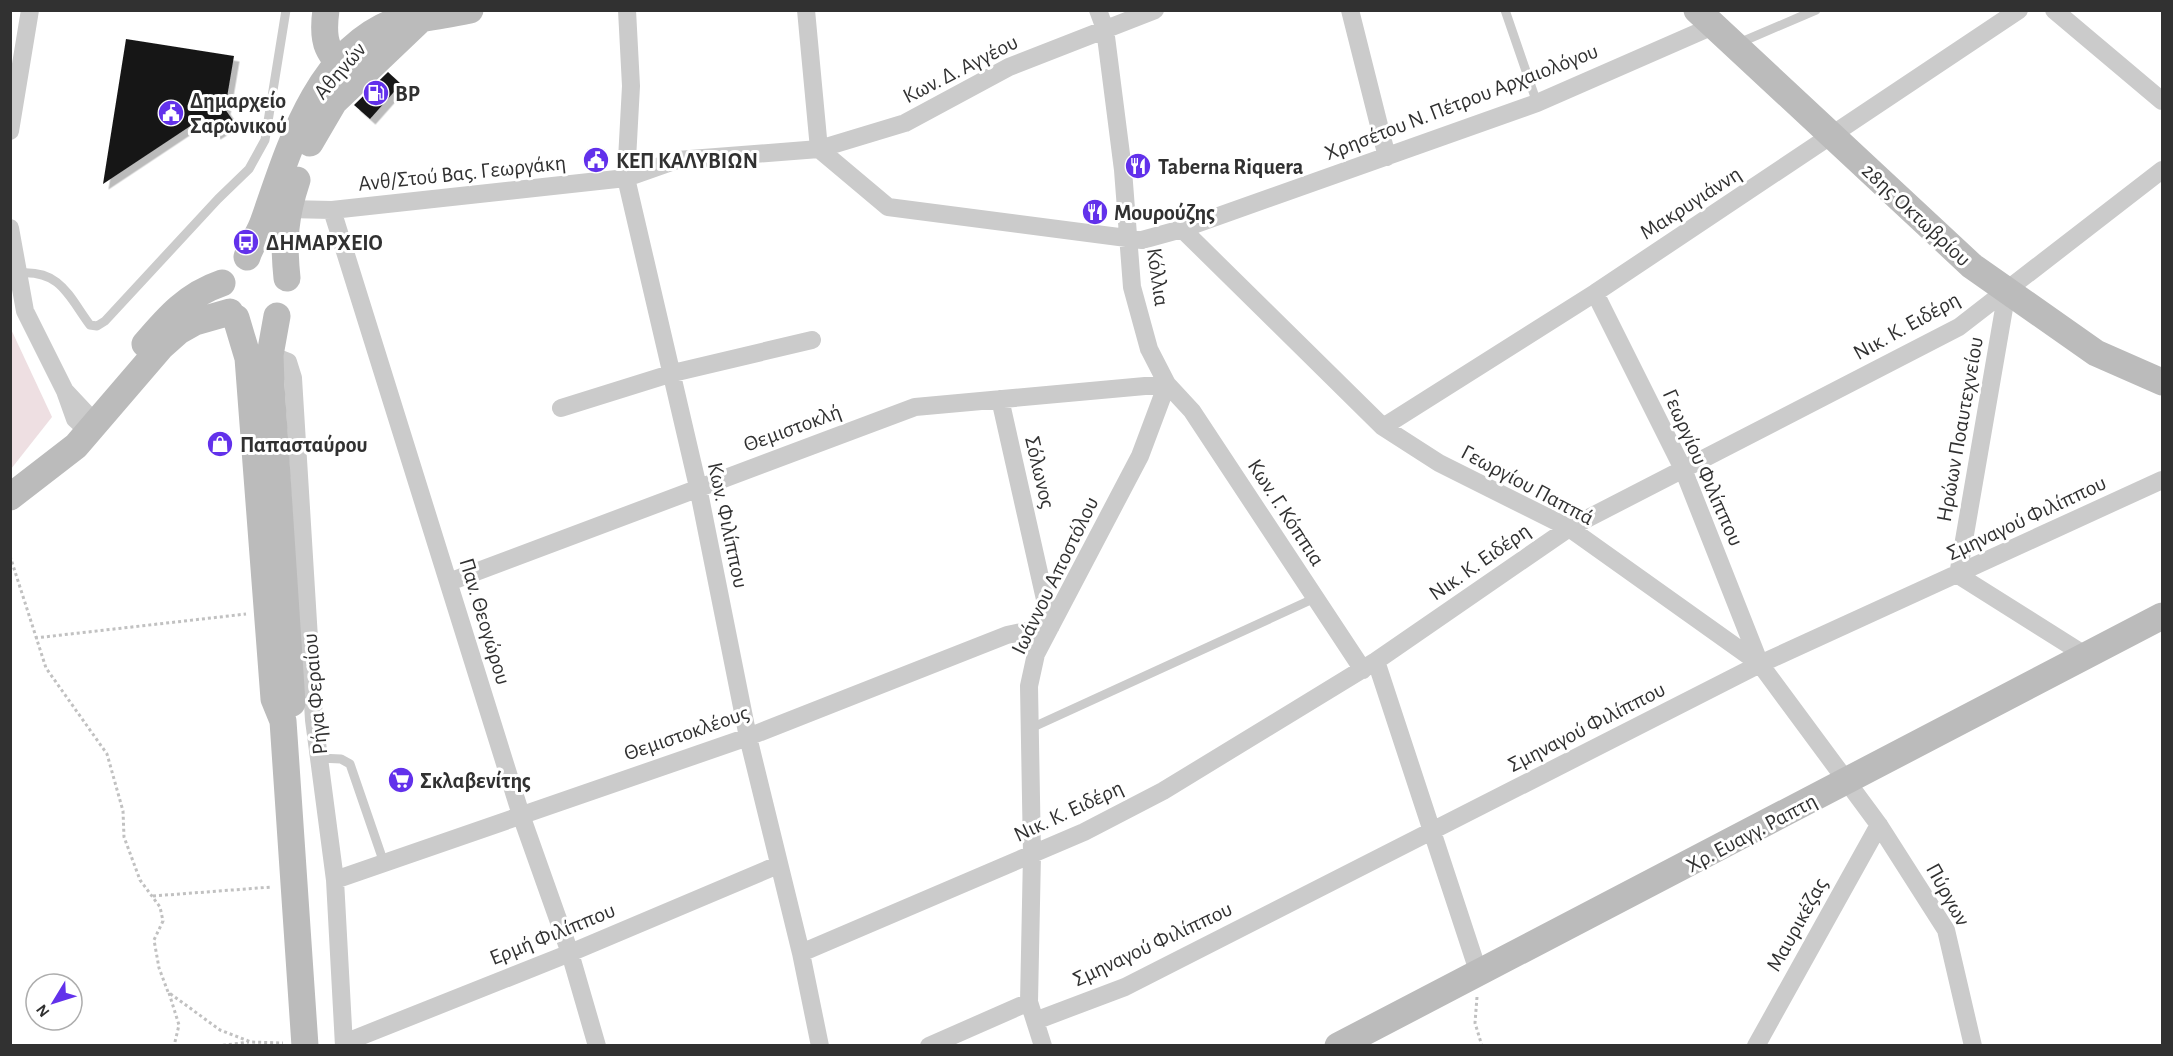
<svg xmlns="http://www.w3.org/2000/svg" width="2173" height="1056" viewBox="0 0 2173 1056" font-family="'Alegreya Sans',sans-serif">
  <defs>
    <filter id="shadow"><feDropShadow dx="5.5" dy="5.5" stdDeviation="0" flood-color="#0004"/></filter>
  </defs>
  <rect width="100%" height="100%" fill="#fff"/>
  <path fill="#eedfe2" d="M10,327L52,417L11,469H10Z"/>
  <path fill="#181818" filter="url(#shadow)" d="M126,39L234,56L225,109L234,122L215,134L204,117L103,184Z
    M388,72L401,84L370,119L354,105Z"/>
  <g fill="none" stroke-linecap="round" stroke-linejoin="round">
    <path stroke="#c1c1c1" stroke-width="3" stroke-dasharray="3 3" stroke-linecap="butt" d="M10,556L46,668L107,754L123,811L124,837L140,880L160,907L163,921L154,940L159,968L168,992L220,1030L251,1042L283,1043
      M35,638L246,614
      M153,896L272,887
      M169,993L179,1025L174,1046
      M1477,997L1475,1023L1482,1046
      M217,1046L249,1042"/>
    <path stroke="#cbcbcb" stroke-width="9" d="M1505,10L1537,103
      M1739,43L1816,10
      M20,273C61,270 69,297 90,325L97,326L105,321L218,199L249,169L265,140L286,10
      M1029,729L1315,598
      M319,758L341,759L350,764L384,863"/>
    <path stroke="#cbcbcb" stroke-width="18" d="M627,10L631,86L626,178L698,487L748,737L801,953L820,1046
      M806,10L819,149
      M1098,10L1105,29L1123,170L1132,287L1149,349L1167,384L1192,411L1363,670
      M1350,10L1387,157
      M2054,10L2162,101
      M10,131L30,10
      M819,149L888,207L1142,240L1182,229L1537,103L1713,26
      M287,209L332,210L626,178L677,160L819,149L905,123L1009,67L1155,10
      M332,210L521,815L570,953L597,1046
      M10,228L25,311L65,391
      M1182,229L1383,427L1439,463L1569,528L1760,664L1879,825L1946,930L1973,1046
      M2007,291L1958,575L2085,655
      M1595,293L1683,469L1760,664
      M270,355L288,362L293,378L314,720L335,880L344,1046
      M561,408L673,373L812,340
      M1383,427L1595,293L2019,10
      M88,431L75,419L65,391L95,423
      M449,582L915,407L1167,384
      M1376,661L1479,974
      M335,880L748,737L1007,635L1051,626L1000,399
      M801,953L1084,832L1163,791L1376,661L1569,528L1959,327L2162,170
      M1035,1021L1125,987L1760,664L2162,480
      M344,1043L570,953L778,865
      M929,1046L1029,1002
      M1043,1046L1029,1002L1032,854L1029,686L1036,654L1140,456L1167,384
      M1756,1046L1879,825"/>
    <path stroke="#bbb" stroke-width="27" d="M326,10C321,45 328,53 352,77
      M1697,10L1972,266L2096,353L2162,382
      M310,143L334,102L419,21
      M247,257C251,244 260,233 264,220C289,149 316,53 393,22C404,17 413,19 425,18C440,16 455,13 470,10
      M287,278C283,240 285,216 297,180
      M277,316L270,355L271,385L292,703
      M236,318L248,358L274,699L283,721L305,1046
      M145,344C168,317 187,295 222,283
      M10,497L76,446L161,347L179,331L195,322L230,312
      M1338,1046L2162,616"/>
  </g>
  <defs>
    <g id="fuel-disc" transform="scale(1.35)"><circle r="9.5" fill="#6231eb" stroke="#fff"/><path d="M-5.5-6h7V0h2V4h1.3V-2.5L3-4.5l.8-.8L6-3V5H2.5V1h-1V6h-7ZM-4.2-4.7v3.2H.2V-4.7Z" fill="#fff"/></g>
    <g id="civic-disc" transform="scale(1.35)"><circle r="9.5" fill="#6231eb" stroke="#fff"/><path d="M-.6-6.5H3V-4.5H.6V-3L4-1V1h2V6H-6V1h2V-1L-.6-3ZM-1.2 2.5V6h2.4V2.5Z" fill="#fff"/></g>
    <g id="restaurant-disc" transform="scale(1.35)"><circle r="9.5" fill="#6231eb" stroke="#fff"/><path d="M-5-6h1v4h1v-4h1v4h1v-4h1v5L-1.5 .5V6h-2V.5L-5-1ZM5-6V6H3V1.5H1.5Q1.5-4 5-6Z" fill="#fff"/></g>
    <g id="bus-disc" transform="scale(1.35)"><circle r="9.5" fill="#6231eb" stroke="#fff"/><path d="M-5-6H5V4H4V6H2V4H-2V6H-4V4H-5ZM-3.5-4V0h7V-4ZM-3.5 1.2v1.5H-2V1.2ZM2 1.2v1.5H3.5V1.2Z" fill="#fff"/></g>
    <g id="shop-disc" transform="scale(1.35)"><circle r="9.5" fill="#6231eb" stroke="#fff"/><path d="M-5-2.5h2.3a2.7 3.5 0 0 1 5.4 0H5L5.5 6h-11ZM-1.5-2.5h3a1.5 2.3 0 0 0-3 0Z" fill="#fff"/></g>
    <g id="supermarket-disc" transform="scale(1.35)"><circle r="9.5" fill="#6231eb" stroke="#fff"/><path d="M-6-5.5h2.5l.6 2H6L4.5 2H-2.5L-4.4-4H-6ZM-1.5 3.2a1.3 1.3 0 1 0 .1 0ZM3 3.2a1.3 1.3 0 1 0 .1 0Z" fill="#fff"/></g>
  </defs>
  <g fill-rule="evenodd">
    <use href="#fuel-disc" x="376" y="93"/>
    <use href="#civic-disc" x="171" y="113"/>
    <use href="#civic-disc" x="596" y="160"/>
    <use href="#restaurant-disc" x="1138" y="166"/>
    <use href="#restaurant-disc" x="1095" y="212"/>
    <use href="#bus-disc" x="246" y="242"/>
    <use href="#shop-disc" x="220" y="444"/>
    <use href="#supermarket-disc" x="401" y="780"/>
  </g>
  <g text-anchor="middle" stroke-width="6" stroke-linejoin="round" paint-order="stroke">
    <g font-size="22" fill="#313131" stroke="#fff">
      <text transform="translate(960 68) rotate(-27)" y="8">Κων. Δ. Αγγέου</text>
      <text transform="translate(339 70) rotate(-49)" y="8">Αθηνών</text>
      <text transform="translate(1461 101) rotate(-21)" y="8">Χρησέτου Ν. Πέτρου Αρχαιολόγου</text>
      <text transform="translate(462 172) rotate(-6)" y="8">Ανθ/Στού Βας. Γεωργάκη</text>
      <text transform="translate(1690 202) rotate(-33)" y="8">Μακρυγιάννη</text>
      <text transform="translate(1917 214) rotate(43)" y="8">28ης Οκτωβρίου</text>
      <text transform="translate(1159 277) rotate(82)" y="8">Κόλλια</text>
      <text transform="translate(1906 325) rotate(-29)" y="8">Νικ. Κ. Ειδέρη</text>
      <text transform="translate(792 427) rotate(-20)" y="8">Θεμιστοκλή</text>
      <text transform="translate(1959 429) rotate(-80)" y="8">Ηρώων Ποαυτεχνείου</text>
      <text transform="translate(1704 467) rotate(66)" y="8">Γεωργίου Φιλίππου</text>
      <text transform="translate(1041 472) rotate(77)" y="8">Σόλωνος</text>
      <text transform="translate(1528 484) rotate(28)" y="8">Γεωργίου Παππά</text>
      <text transform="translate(1287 512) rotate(57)" y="8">Κων. Γ. Κόππια</text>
      <text transform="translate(2026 517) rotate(-25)" y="8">Σμηναγού Φιλίππου</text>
      <text transform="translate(729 525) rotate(78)" y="8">Κων. Φιλίππου</text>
      <text transform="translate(1479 561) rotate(-35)" y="8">Νικ. Κ. Ειδέρη</text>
      <text transform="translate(1054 575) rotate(-64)" y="8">Ιωάννου Αποστόλου</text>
      <text transform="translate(486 621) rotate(73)" y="8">Παν. Θεογώρου</text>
      <text transform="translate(314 694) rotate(-95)" y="8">Ρήγα Φεραίου</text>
      <text transform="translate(1586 726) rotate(-27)" y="8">Σμηναγού Φιλίππου</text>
      <text transform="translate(686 732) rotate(-19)" y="8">Θεμιστοκλέους</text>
      <text transform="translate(1068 810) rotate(-25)" y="8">Νικ. Κ. Ειδέρη</text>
      <text transform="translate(1751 832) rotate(-28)" y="8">Χρ. Ευαγγ. Ραπτη</text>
      <text transform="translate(1949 894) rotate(61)" y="8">Πύργων</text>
      <text transform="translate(1796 924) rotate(-61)" y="8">Μαυρικέζας</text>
      <text transform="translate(552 933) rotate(-22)" y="8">Ερμή Φιλίππου</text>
      <text transform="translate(1152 943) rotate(-25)" y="8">Σμηναγού Φιλίππου</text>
    </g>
    <g font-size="22" font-weight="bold" fill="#313131" stroke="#fff" text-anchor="start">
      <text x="395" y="101">BP</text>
      <text x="190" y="108">Δημαρχείο<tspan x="190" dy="25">Σαρωνικού</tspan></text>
      <text x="616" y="168">ΚΕΠ ΚΑΛΥΒΙΩΝ</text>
      <text x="1158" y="174">Taberna Riquera</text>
      <text x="1114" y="220">Μουρούζης</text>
      <text x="266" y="250">ΔΗΜΑΡΧΕΙΟ</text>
      <text x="240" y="452">Παπασταύρου</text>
      <text x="420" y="788">Σκλαβενίτης</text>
    </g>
  </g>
  <rect width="2173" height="1056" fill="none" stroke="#313131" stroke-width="24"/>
  <g transform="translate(54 1002) rotate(232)"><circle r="28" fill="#ffffff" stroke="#adadad" stroke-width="1.5"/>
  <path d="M0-4.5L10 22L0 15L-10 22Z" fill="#6231eb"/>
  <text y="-9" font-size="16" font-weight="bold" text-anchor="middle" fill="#313131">N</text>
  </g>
</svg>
